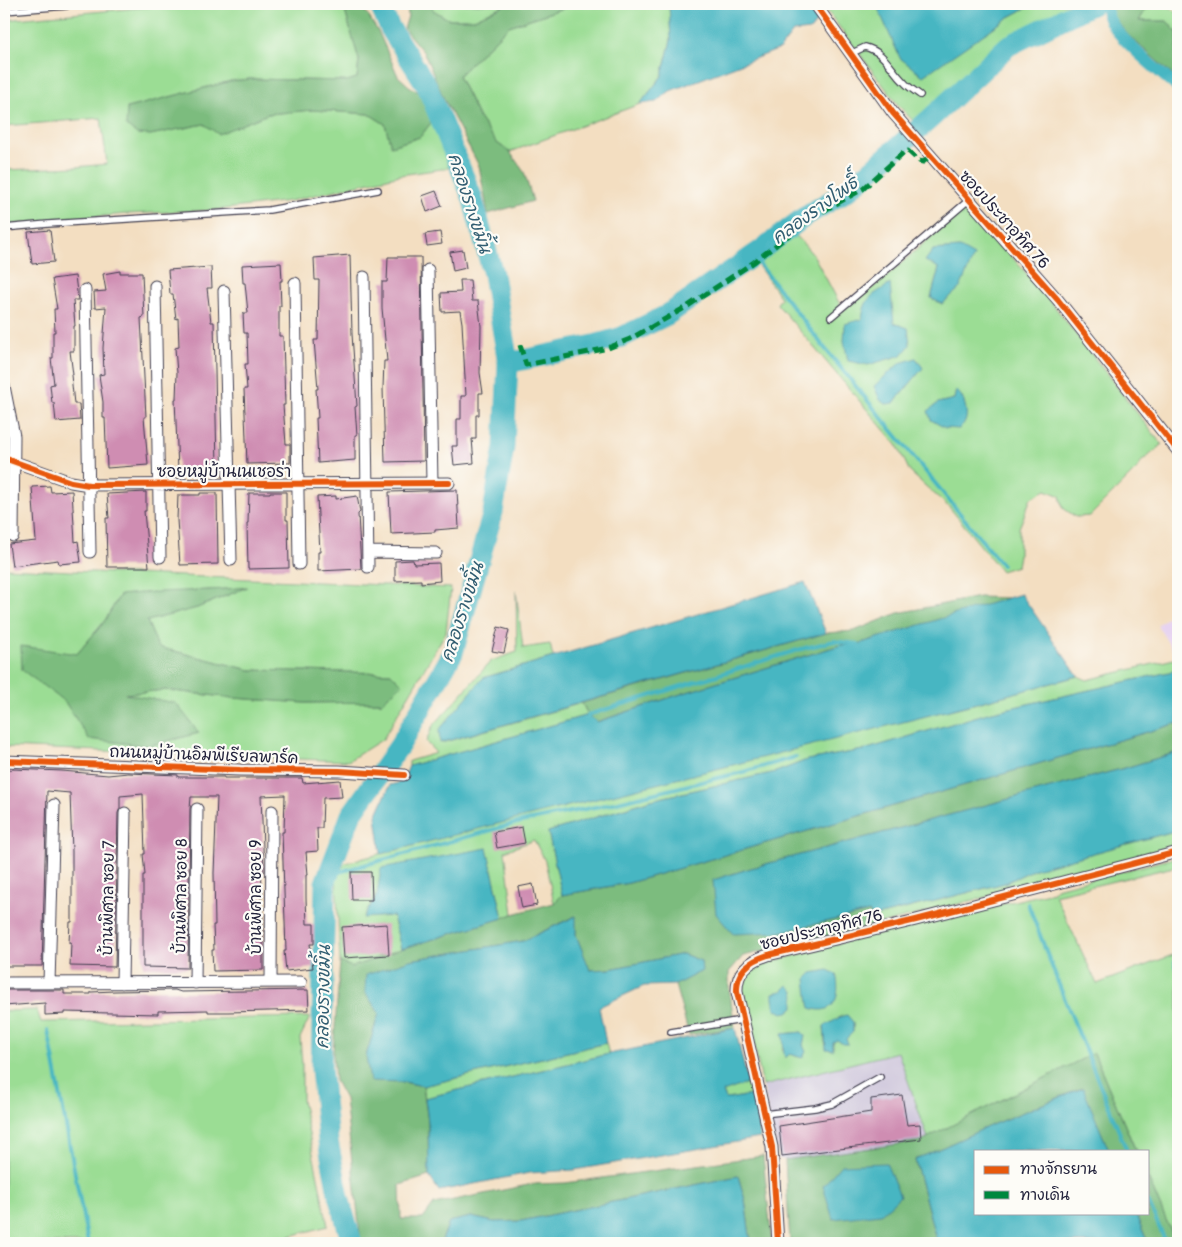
<svg xmlns="http://www.w3.org/2000/svg" width="1182" height="1247" viewBox="0 0 1182 1247" font-family="Pangolin,'Playpen Sans Thai',sans-serif">
  <rect width="100%" height="100%" fill="#fdfcf7"/>
  <filter id="ink" filterUnits="userSpaceOnUse"><feTurbulence type="fractalNoise" baseFrequency=".02" numOctaves="2"/><feDisplacementMap in="SourceGraphic" scale="10" xChannelSelector="R" yChannelSelector="G"/><feConvolveMatrix kernelMatrix="1 2 1 2 8 2 1 2 1" color-interpolation-filters="sRGB"/></filter>
  <filter id="wash" filterUnits="userSpaceOnUse"><feTurbulence type="fractalNoise" baseFrequency=".0096" numOctaves="4" result="noise"/><feDisplacementMap in="SourceGraphic" scale="20" xChannelSelector="R" yChannelSelector="G"/><feGaussianBlur stdDeviation="1.12" result="paint"/><feColorMatrix in="noise" values="0 0 0 0 0 0 0 0 0 0 0 0 0 0 0 0 0 1.4 0 .05"/><feComposite in="paint" operator="in"/></filter>
  <g filter="url(#wash)">
    <rect width="100%" height="100%" fill="#f3dec1"/>
    <path fill="#e6d2f0" d="M1178,610V659L1157,625Z"/>
    <path fill="#c8bfd8" d="M898,1051L928,1138L921,1141L785,1160L779,1159L763,1086Z"/>
    <path fill="#9bdd94" stroke="#5e8068" fill-rule="evenodd" d="M182,4H343L359,60L357,78L347,81L250,79L231,81L127,108L150,135L204,124L219,133L268,114L313,110L369,114L385,124L391,146L420,137L433,120L449,168L400,175L290,201L217,210L127,214L4,225V170L76,167L107,164L101,118L4,126V20Z
      M431,4H507L474,19H448L433,10Z
      M576,4H669L671,40L662,76L640,104L510,152L497,143L479,118L458,76L509,26Z
      M822,4H876L879,9L1009,17L1034,4H1077L1005,41L915,123L899,106Z
      M1149,4H1165L1178,13V34L1167,21H1139Z
      M967,207L1044,293L1162,445L1141,462L1139,467L1090,516L1076,517L1063,508L1060,496L1046,490L1031,498L1019,528V555L1017,566L1001,571L950,508L910,472L897,445L777,304L781,298L756,263L795,234L814,256L843,310L886,277L963,208ZM960,248L931,297L939,268L933,250ZM956,391L959,429L938,403L954,399Z
      M4,568L451,588L446,632L383,739L348,761L4,747ZM245,588L197,608L147,621L158,647L250,670L391,673L382,702L305,703L233,698L165,690L123,694L199,733L148,746L89,738L65,702L77,654L104,622L120,595Z
      M516,591L523,648L550,644L553,657L483,678L441,743L582,703L588,715L409,766V761L436,753L426,742L432,727L491,661L517,652Z
      M1178,658V670L988,713L864,750L807,760L776,772L651,800L548,832L562,895L554,903L545,861L534,840L505,851L513,914L503,918L487,848L377,895L363,917L393,916L401,949L352,967L340,962L336,876L345,863L554,808L981,702L1078,676L1087,680Z
      M1178,830V848L876,925L873,917L1005,883L1035,869Z
      M1178,857V866L1055,895L1097,984L1178,953V1243H1176L1148,1178V1151H1136L1094,1053L928,1138L898,1052L763,1086L742,989L750,972L757,966L858,938L1053,892L1056,888ZM841,1016L853,1022V1032L846,1039H837L833,1043V1049L825,1043L824,1026L832,1023ZM802,1032L803,1045L798,1057L782,1050L785,1042L783,1034Z
      M37,1010L41,1022L310,1017L300,1038L302,1064V1100L328,1226L264,1243H4V1011Z
      M606,1043L609,1054L425,1098L423,1086Z
      M748,1083L753,1095L726,1099L723,1091Z"/>
    <path fill="#7cbc7e" stroke="#4f6f5c" d="M343,4H361L379,33L398,76L409,86L423,95L433,120L420,137L391,146L385,124L369,114L313,110L268,114L218,134L204,124L150,135L137,134L126,126L127,108L231,81L250,79L347,81L357,78L359,60Z
      M407,4H431L433,10L448,19H474L507,4H576L509,26L458,76L479,118L497,143L510,152L524,172L533,201L488,214L479,166L445,101L424,53L404,29L408,16Z
      M1114,4H1149L1139,21H1167L1178,34L1176,68L1178,70V80L1128,35L1110,13Z
      M247,587L197,608L147,621L158,647L250,670L391,673L402,684L382,702L305,703L233,698L165,690L125,694L176,703L199,733L148,746L89,739L65,702L22,670L21,646L77,654L104,622L120,595C162,590 205,592 247,587Z
      M979,597L1011,598L858,644L841,645L684,693L596,722L588,715L582,703L826,633L854,631L898,613Z
      M1178,723V752L1125,768L751,868L714,880L780,932L869,912L876,925L743,956L729,972V988L735,1028L689,1035L675,985L701,971V961L683,954L610,969L589,970L576,935L575,916L523,941L410,960L365,992L379,1013L366,1056L404,1082L423,1086L428,1122L429,1176L400,1185L401,1219H423L434,1204L533,1184L565,1183L763,1156L772,1243H751L745,1200L738,1176L521,1221L494,1222L471,1217L449,1222L441,1243H361L345,1099L335,1081L333,1053L340,962L352,967L401,949L503,918L513,914L554,903L562,895L629,883Z
      M1094,1053L1136,1151H1109L1082,1088L994,1124L915,1160L937,1243H790L785,1160L921,1141Z
      M1148,1178L1176,1243H1148L1135,1213H1148Z"/>
    <path fill="#47b6c2" stroke="#346c7e" d="M669,4H806L818,20L810,30L793,32L780,49L670,91L656,102L640,104L662,76L671,40Z
      M876,4H1034L1009,17L923,76L900,58Z
      M960,248L974,256L960,288L942,304L931,298L939,268L925,261L933,250Z
      M890,284L894,323L908,328L910,345L902,355L868,365L848,361L844,341L845,324L862,319C865,296 872,296 890,284Z
      M916,358L923,368L894,403L886,404L880,400L874,386L900,363Z
      M956,390C964,396 969,413 965,422C963,425 961,426 959,429L945,428L931,420L928,411L938,403L954,399Z
      M805,582L826,633L440,743L439,730L483,678Z
      M1021,594L1078,676C846,739 613,793 381,854L376,816L390,785L402,782L409,766L588,715L597,722L684,693L841,645L858,644Z
      M1178,670V723L629,883L562,895L548,832L651,800L776,772L807,760L864,750L988,713Z
      M1178,752V830L1035,869L1005,883L873,917L869,912L780,932L733,934L716,914L713,880L751,868L1125,768Z
      M487,848L503,918L401,949L393,916L363,918L377,895L381,868Z
      M576,916V935L590,970L610,969L683,954L701,961L702,971L675,985L644,986L599,1007L606,1043L423,1086L404,1082L370,1081L366,1056L379,1013L365,992L366,975L410,960L523,941Z
      M828,970L836,974C841,994 836,1017 810,1008L809,1004L806,979L812,973Z
      M788,985C799,995 793,995 794,1007L788,1012L782,1013L775,1009L773,999V993L782,991Z
      M847,1015L853,1022V1032L846,1039L848,1044H843L837,1040L833,1043V1050L826,1049L824,1026C832,1023 839,1016 847,1015Z
      M735,1028L748,1083L723,1092L726,1099L753,1095L759,1121L760,1138L574,1170L529,1173L439,1191L429,1176L428,1122L425,1098L609,1054Z
      M802,1032L805,1036L803,1045L806,1052L802,1058L790,1054L785,1058C782,1049 785,1043 782,1034Z
      M1083,1088L1109,1151H976V1213H1135L1148,1243H937L915,1160L994,1124Z
      M886,1163L900,1196L881,1214L833,1219L823,1186L841,1165Z
      M738,1176L745,1200L751,1243H441L449,1222L471,1217L494,1222L521,1221Z"/>
    <g fill="none" stroke-linecap="round" stroke-linejoin="round">
      <path stroke="#47b6c2" stroke-width="4" d="M753,255V256
        M760,265L823,346L1002,565
        M588,715L801,649L834,641L858,644
        M328,875L521,822L605,805L743,772L796,757
        M1028,904L1063,995L1127,1151
        M1175,962L1178,971
        M48,1030L88,1243
        M1148,1201L1166,1243"/>
      <path stroke="#47b6c2" stroke-width="12" d="M1104,4C1106,9 1107,14 1109,19C1120,41 1159,71 1178,88"/>
      <path stroke="#47b6c2" stroke-width="21" d="M508,363L594,345L622,337L667,315L757,253L807,215L847,191L930,119L1008,46L1093,4
        M352,1243L339,1198L328,1141L321,1068L325,883L351,815L400,745L453,653L493,512L504,447L508,363L493,274L472,197L427,86L390,28L379,4"/>
    </g>
    <g id="blocks">
      <path fill="#cf8db2" d="M436,191L442,206L427,212L422,196Z
        M50,230L54,262L32,264L28,232Z
        M440,232L442,244L427,246L425,234Z
        M463,250L466,268L453,271L450,252Z
        M350,255L352,334L357,406L355,407L357,435H355V460L318,463L316,418H318L316,389H318L314,340H318L319,280H315L314,258Z
        M388,257H421L424,461L385,462L383,388L384,361H387L382,308V282H387Z
        M281,263L282,281H280L281,306H279V336H283L285,405H283L286,444H290V463L247,464L244,389H247L245,364H248L247,333H244L243,313H248L245,283H243L242,265Z
        M211,267L212,288H207L211,322H214L217,468L178,470L175,399H176L177,373L175,348L179,347L178,318L176,319L173,294H170L168,270Z
        M120,271V273H142L144,317L141,318L146,417H144L148,465L107,468L105,418H103V402L99,375L104,374L103,348L106,307L95,308L94,292L106,291L103,274Z
        M75,276L78,300H73L75,326H74V351H70L73,375H71L74,404H79L80,420L56,422L54,403H52L50,385L54,384L51,358H53V332H55L54,309H57L52,279Z
        M460,280H470L472,301H478L481,326L480,373L483,393H479V415H476V439H472L474,463L454,465L452,446H457V419H461V396H466L462,323L460,311L442,312L441,293L461,292Z
        M50,486L51,492L72,491L75,542L78,541L81,562L59,564L58,560L12,566L9,544L36,541L32,487Z
        M457,490L459,528L435,530V532L391,534L389,492Z
        M146,492V511H144L149,567H107L106,518H109L107,494Z
        M270,492H286V520H288L289,568L248,569L247,523H248L249,493H270Z
        M200,493H217L218,564L180,565L177,520L178,495H200Z
        M336,496V499L357,496L360,512L358,514L361,569L318,571V552H320L317,497Z
        M413,560L414,564L439,563L440,581L421,583V580L395,581V561Z
        M498,627L509,630L504,653L492,651Z
        M12,769L62,771L108,775L128,773L178,775V777H224V778H302L303,783L340,780L342,797L323,798L322,828H317L318,851L306,852L308,875H306V898L307,924H314V944H310L313,968L286,971L284,951H286L282,832H284L285,795L261,796L264,872L261,873L263,896L261,897L263,921V970L213,971L212,950H214L213,925H215L214,873L217,797H191L190,809L188,968L143,967V875H145L143,854H145L143,794L120,796V808L118,813L115,967L70,966L71,943H69L70,922H72V852L70,793L47,791L42,966H4V771L12,770Z
        M522,827L525,843L497,848L494,832Z
        M351,872H371L372,900H352Z
        M533,884L537,905L522,908L518,887Z
        M387,924L389,955L344,958L342,927Z
        M4,990H64V994H91V992L115,991L175,990L181,992L308,990L309,1010L228,1012H208V1010L158,1011V1014L65,1012V1014L45,1015V1003L4,1006Z
        M902,1095L907,1125L920,1124L921,1139L782,1156L779,1126L871,1112V1099Z"/>
    </g>
  </g>
  <g filter="url(#ink)">
    <use href="#blocks" fill-opacity="0" stroke="#413e4f" stroke-width="1"/>
    <g fill="none" stroke-linecap="round" stroke-linejoin="round">
      <g stroke="#413e4f" stroke-width="8">
        <path id="service" d="M4,11L67,6L69,4
          M850,54L865,47C885,52 890,69 904,82C908,87 915,91 920,95
          M4,228L48,224L269,210L378,190
          M831,317L970,199
          M671,1032L742,1020
          M764,1114L815,1108L832,1104L880,1077"/>
      </g>
      <g stroke="#413e4f" stroke-width="13">
        <path id="minor" d="M815,4L893,113L1058,300L1178,451
          M428,270L432,483
          M364,277L368,567
          M295,283L299,564
          M155,286L160,557
          M85,290L90,552
          M224,291L231,560
          M4,386L14,436L13,536
          M4,458L71,482L89,485L449,483
          M368,552L436,553
          M4,761L240,770L339,771L404,775
          M271,982L272,811
          M4,983L301,982
          M49,983L54,805
          M122,983L125,813
          M195,983L197,809
          M778,1243L772,1147L737,992C736,971 749,961 768,955L916,920L1178,852"/>
      </g>
      <use href="#service" stroke="#fff" stroke-width="5.5"/>
      <use href="#minor" stroke="#fff" stroke-width="11"/>
      <path stroke="#00873e" stroke-width="5" stroke-dasharray="10 5" stroke-linecap="butt" d="M67,6L78,4
        M520,345L526,365L608,348L630,339L688,306L754,262L814,216L863,189L904,152L908,151L919,161L923,162L930,156"/>
      <g stroke="#fdfcf7" stroke-width="9">
        <path id="cycleway" d="M815,4L893,113L1058,300L1178,451
          M4,458L71,482L89,485L449,483
          M4,761L240,770L339,771L404,775
          M778,1243L772,1147L737,992C736,971 749,961 768,955L916,920L1178,852"/>
      </g>
      <use href="#cycleway" stroke="#e8590c" stroke-width="6"/>
    </g>
  </g>
  <g text-anchor="middle" stroke-width="4.5" stroke-linejoin="round" paint-order="stroke">
    <g font-size="16" fill="#22223b" stroke="#fdfcf7">
      <text transform="translate(1005 219) rotate(48)" y="6">ซอยประชาอุทิศ 76</text>
      <text x="224" y="477">ซอยหมู่บ้านเนเชอร่า</text>
      <text transform="translate(204 754) rotate(2)" y="6">ถนนหมู่บ้านอิมพีเรียลพาร์ค</text>
      <text transform="translate(180 896) rotate(-89)" y="6">บ้านพิศาล ซอย 8</text>
      <text transform="translate(255 897) rotate(-90)" y="6">บ้านพิศาล ซอย 9</text>
      <text transform="translate(107 898) rotate(-89)" y="6">บ้านพิศาล ซอย 7</text>
      <text transform="translate(821 929) rotate(-14)" y="6">ซอยประชาอุทิศ 76</text>
    </g>
    <g font-size="18" font-style="italic" fill="#315d71" stroke="#fdfcf7">
      <text transform="translate(470 203) rotate(72)" y="6">คลองรางขมิ้น</text>
      <text transform="translate(815 210) rotate(-36)" y="6">คลองรางโพธิ์</text>
      <text transform="translate(462 612) rotate(-72)" y="6">คลองรางขมิ้น</text>
      <text transform="translate(323 997) rotate(-89)" y="6">คลองรางขมิ้น</text>
    </g>
  </g>
  <rect width="1182" height="1247" fill="none" stroke="#fdfcf7" stroke-width="20"/>
  <rect x="974" y="1150" width="175" height="65" fill="#fdfcf7" stroke="#a5a5ac"/>
  <rect x="984" y="1166" width="25" height="8" fill="#e8590c" stroke="#a5a5ac"/>
  <text x="1020" y="1174" font-size="15" fill="#22223b">ทางจักรยาน</text>
  <rect x="984" y="1191" width="25" height="8" fill="#00873e" stroke="#a5a5ac"/>
  <text x="1020" y="1200" font-size="15" fill="#22223b">ทางเดิน</text>
</svg>
